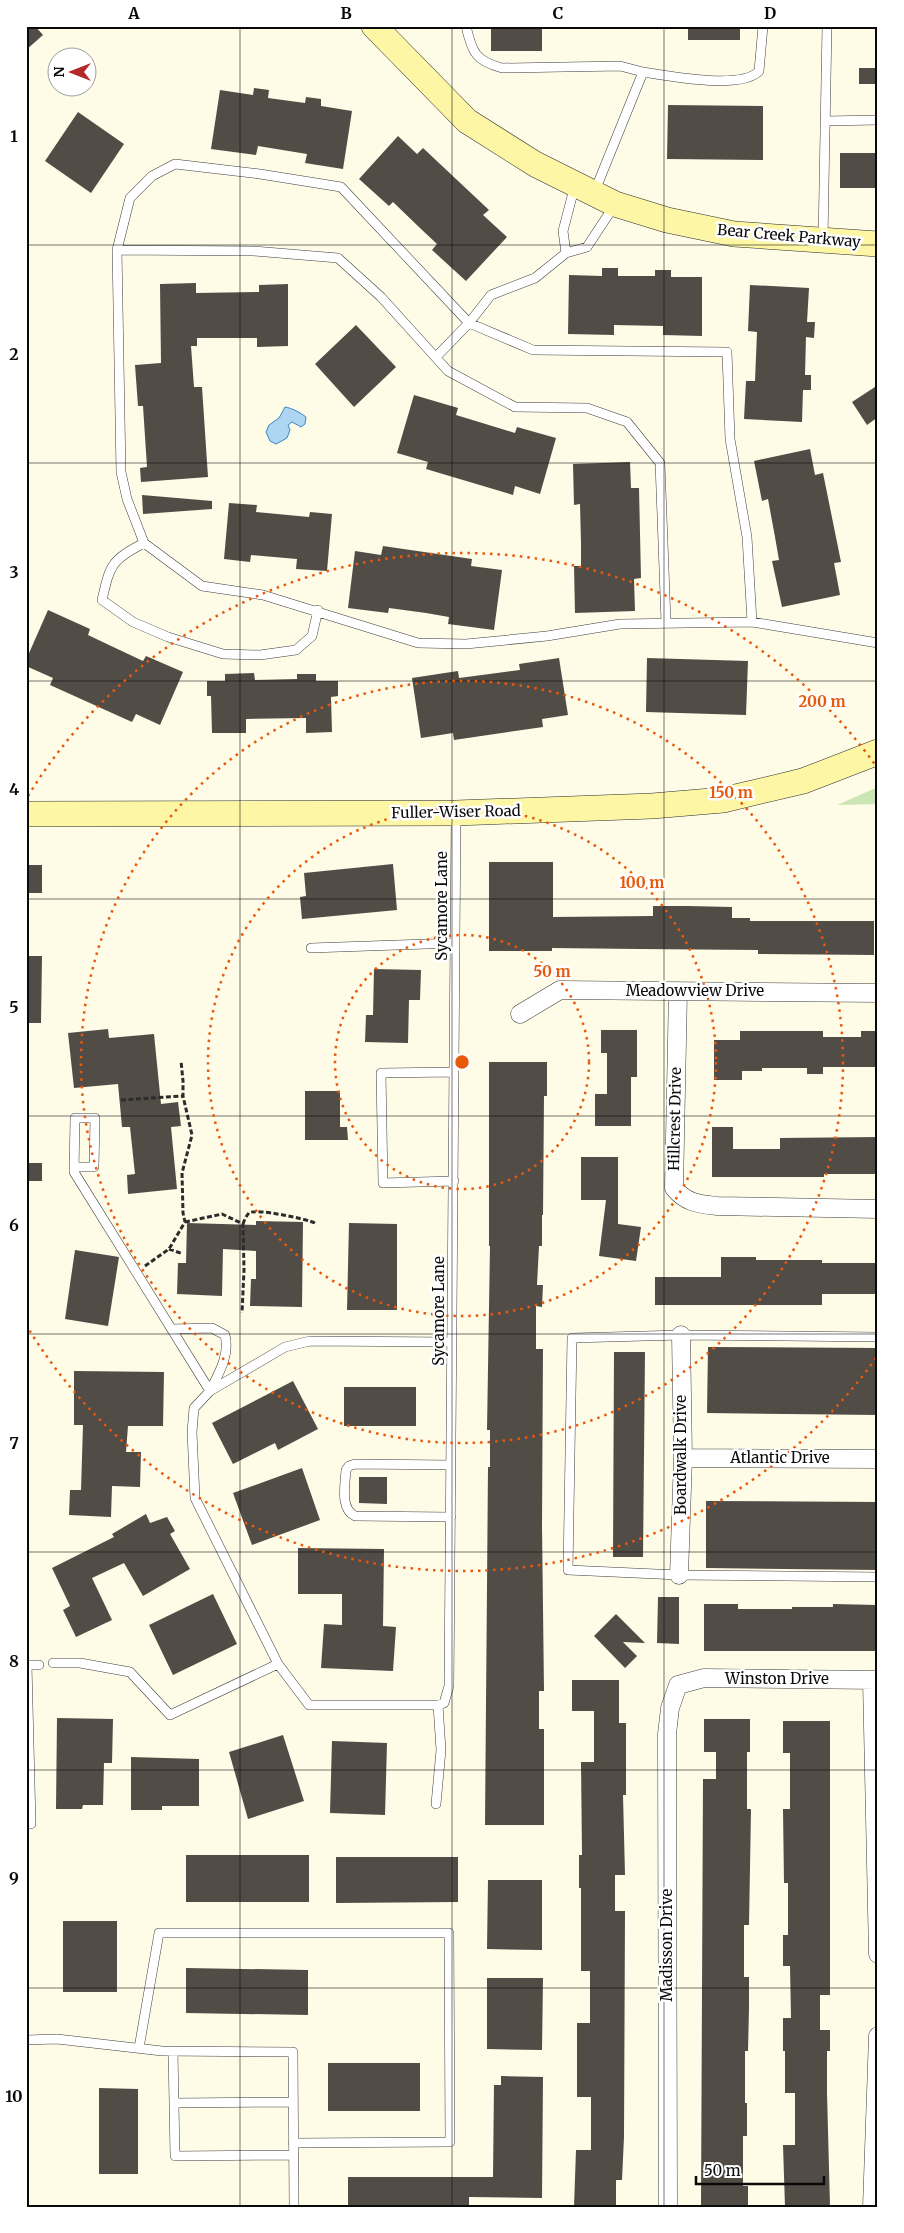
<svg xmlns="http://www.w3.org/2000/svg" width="904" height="2233" viewBox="0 0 904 2233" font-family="Merriweather,serif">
  <rect width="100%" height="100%" fill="#fefbe7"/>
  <path fill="#cbe6b4" d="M878,787V804L837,805Z"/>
  <path fill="#aed6f3" stroke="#3888c7" d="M285,407C292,408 301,413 306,417L305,424L301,427L292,422L288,425L290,430L287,438L276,444L270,441L266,432L269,425L279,418Z"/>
  <path fill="#524c47" d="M26,26H35L43,35L26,50Z
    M491,26H542V51H491Z
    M688,26H740V40H688Z
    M859,68H878V84H859Z
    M254,88L269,90L268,98L305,103L306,97L321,99V106L352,111L343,169L305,163L307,154L258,146L256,155L211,149L220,90L253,95Z
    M668,105L763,106V160L667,159Z
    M78,112L124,144L91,193L45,161Z
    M398,136L417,154L423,148L489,210L483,215L507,237L466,281L432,250L437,244L420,228L393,202L389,206L359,179Z
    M840,153H878V188H840Z
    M602,268H618V276H655V270H671V277H702V336L663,335V326L614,325V335L568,334L569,275L602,276Z
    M196,283V293L259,292V285L288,284V346L257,347V338H197V346H191L194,387H202L208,477L141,482L140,468L147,467L143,406H138L135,365L161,363L160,284Z
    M750,285L809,288L807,322H815L814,338L806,337L805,375H811V390H803L802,422L744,419L746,381H755L757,332L748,331Z
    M356,325L396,367L354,407L315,364Z
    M878,385V417L867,425L852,402Z
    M414,395L458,408L456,415L479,422L515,433L517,427L556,438L540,494L515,486L513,495L426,469L428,462L397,453Z
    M810,449L815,475L823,473L841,562L834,563L840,595L782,607L772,561L779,560L775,537L768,499L762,501L754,461Z
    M630,462L631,488H639L641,578L634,579L635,611L575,613L574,566H581V543L580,504L574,505L573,464Z
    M142,495L212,501V509L143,514Z
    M229,503L257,505L256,512L309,517L310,512L332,514L327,571L296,569L297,559L251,555L250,562L224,559Z
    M383,546L472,559L471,566L502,570L494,630L448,624L449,617L426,613L389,608L388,613L348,608L355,551L381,555Z
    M48,610L90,629L88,635L109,645L143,661L146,656L183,672L160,725L136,714L132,722L50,685L53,678L26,666V660Z
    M559,658L568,715L542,719L543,727L454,740L453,733L421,738L412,678L458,671L459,678L482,675L520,670L519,664Z
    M647,658L748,661L746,715L646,712Z
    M254,673L255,680L297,679V674H316V681H338V696L331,697L332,732L306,733V718L246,719V733H212L211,696H207V681H225V674Z
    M489,862H553V917L653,916V906H688L732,907V918H750V921H874V955L758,954V950L639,949L552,948V951H489Z
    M393,864L397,910L302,919L300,897L306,896L304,873Z
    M26,865H42V893H26Z
    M26,956H42L41,1023H26Z
    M374,969L421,970L420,1000H409L408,1043L365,1042L366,1015H373Z
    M108,1029L109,1038L154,1034L161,1104L178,1102L181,1126L171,1127L177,1189L128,1194L127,1175L135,1174L130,1127H122L118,1084L74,1088L68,1033Z
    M601,1030H637V1077H631V1126H595V1094H607V1053H601Z
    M740,1031H823V1037H861V1031H878V1067H823V1074H807V1068H762V1071H742V1080H714V1040H740Z
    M489,1062H547V1096H544L543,1215H542V1246H539L537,1285H543L542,1307L536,1306V1349H543L542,1526L544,1691H539V1729H544V1825H485L488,1467H490V1430H487L490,1246H489Z
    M305,1091H340V1127H347L348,1140H305Z
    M712,1127H733V1149H780V1138L878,1137V1174H824V1177H712Z
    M581,1157H618V1224L641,1227L636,1261L599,1256L606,1200H581Z
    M26,1163H42V1181H26Z
    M256,1221L303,1222L302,1307L250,1306L251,1279H256V1251L223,1249L222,1296L177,1294L178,1263H186L187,1223L256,1225Z
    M349,1223L397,1224V1310H347Z
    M75,1250L119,1257L108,1326L65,1319Z
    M721,1257H756V1260H822V1263H878V1294H822V1305H655V1277H721Z
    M708,1347L878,1348V1415L707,1413Z
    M614,1352H645L643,1557H613Z
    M74,1371L164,1372L163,1426H128L126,1452H141L140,1487L112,1486L111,1517L69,1515L70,1490H81L83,1425H74Z
    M293,1381L318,1429L278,1450L275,1443L233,1464L212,1423Z
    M344,1387H416V1426H344Z
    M302,1468L320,1520L252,1545L233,1493Z
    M359,1477H387V1504L359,1503Z
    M706,1501L878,1502V1570L706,1568Z
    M146,1514L150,1523L167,1517L175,1531L170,1534L190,1569L143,1596L124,1563L92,1578L112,1620L76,1637L63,1610L70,1606L52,1568L114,1537L112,1534Z
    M298,1548L384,1549L383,1626L396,1627L393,1671L321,1668L324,1624L342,1625V1594H298Z
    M213,1594L237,1644L173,1675L149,1625Z
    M658,1597H679V1644L657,1643Z
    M704,1604H738V1609H792V1607H833V1604L878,1605V1651H704Z
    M616,1614L645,1643L623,1642L637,1656L625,1668L594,1636Z
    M572,1680H619V1723H626V1795H623L625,1875H615V1911H625L624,2137L622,2180H616V2207H574L576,2150H591V2097H577V2023H590V1971H581V1888H579V1855H582L581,1762H594V1711H572Z
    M57,1718L113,1719L112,1763H104L103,1805H83L82,1809H56Z
    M704,1719H750V1752H747V1809H751L749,1925H744V1977H749V2008L748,2051H745V2103H747V2136H743V2186H748V2207H701L703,1779H716V1752H704Z
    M783,1721H830V1995H820V2030H830V2051H827V2093L830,2206L785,2207L783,2145H795V2093H785V2051H783V2018H791L790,1966H783V1935H788V1883H784L783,1809H790V1753H783Z
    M283,1735L304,1801L248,1819L229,1752Z
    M332,1741L387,1743L385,1815L330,1813Z
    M131,1757L199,1759V1806H162V1810H131Z
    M186,1855H309V1902H186Z
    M336,1857H458V1902L336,1903Z
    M488,1880H542V1950L487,1949Z
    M63,1921H117V1992H63Z
    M186,1968L308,1970V2015L186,2013Z
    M487,1978H543L542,2050L487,2049Z
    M328,2063H420V2111H328Z
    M501,2076L543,2077L542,2198L469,2197V2207H348V2177H493L494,2085H501Z
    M99,2088L138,2089V2174H99Z"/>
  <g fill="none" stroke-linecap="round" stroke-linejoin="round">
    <g stroke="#3d3d3d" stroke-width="10">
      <path id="lane" d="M466,26C472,53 476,61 502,68L620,66L643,72
        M825,121L878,120
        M594,193L643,72C668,76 742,90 759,71L763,26
        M823,239L827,26
        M117,250L253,251L338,258L381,297L448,371L515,407L587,408L627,422L660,463L666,622
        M566,253L563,231L575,185
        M436,357L469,323L491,295L535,278L566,253L587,247L614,206
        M144,543C111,560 110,565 102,600L133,622L168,637L223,654L260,655L296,650L312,636L318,610
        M752,622L747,537L730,439L727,352L533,350L469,323L341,187L260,174L175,164L152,176L130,198L117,250L121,472L127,499L144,543L202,586L263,595L418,643L466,644L547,636L620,624L752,622L878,643
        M311,948L455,943
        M75,1167H94L95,1118H75L74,1172L210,1391
        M454,1181L383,1183L381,1073L454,1072
        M172,1329L212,1328L225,1335C230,1355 219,1373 210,1391
        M878,1337L681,1335L572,1338L568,1570L679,1575L878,1577
        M451,1517L355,1516C340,1509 345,1485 346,1470L349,1466L355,1464L451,1465
        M53,1663H80L130,1672L170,1715L278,1664L309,1705H438
        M278,1664L195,1498L192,1432L194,1408L210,1391L285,1347L310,1341L452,1342
        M26,1665H39
        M438,1705L444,1703L449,1686L456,815
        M436,1804L441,1750L438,1705
        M26,1824H31L27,1665
        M26,2040L57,2039L162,2051L293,2052L294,2207
        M139,2048L159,1933H449L450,2142L293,2143
        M173,2051L175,2156L293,2155
        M174,2103L293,2102"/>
    </g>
    <g stroke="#3d3d3d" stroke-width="19">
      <path id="street" d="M678,991L674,1188C686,1203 699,1204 717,1206L878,1209
        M520,1014L560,990L878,993
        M683,1458L878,1459
        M679,1575L683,1458L681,1335
        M872,1680L878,1954
        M668,2207L667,1734L670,1708L678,1685L704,1678L878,1680
        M872,2207L878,2036"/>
    </g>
    <g stroke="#2c2c2c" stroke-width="26">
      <path id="secondary" d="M374,26L467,121L535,164L615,204L667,220L734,234L878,244
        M26,814L456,813L652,806L723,800L803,781L878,752"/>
    </g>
    <path stroke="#2c2c2c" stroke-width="3" stroke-dasharray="5 2.5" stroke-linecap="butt" d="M121,1100L183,1096
      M185,1222L222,1214L243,1224L244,1270L242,1313
      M243,1224C244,1221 246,1216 249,1213C255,1208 307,1219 315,1223
      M169,1249L183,1254
      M145,1266L169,1249L185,1222L183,1213L182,1173L192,1135L183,1096V1081L181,1061"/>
    <use href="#lane" stroke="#fff" stroke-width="9"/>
    <use href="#street" stroke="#fff" stroke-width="18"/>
    <use href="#secondary" stroke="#fcf6a5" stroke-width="25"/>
  </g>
  <path fill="none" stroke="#0a0a0a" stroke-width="1" stroke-opacity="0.55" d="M240,26V2207M452,26V2207M664,26V2207M26,245H878M26,463H878M26,681H878M26,899H878M26,1116H878M26,1334H878M26,1552H878M26,1770H878M26,1988H878"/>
  <g fill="none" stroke="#e8590c" stroke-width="2.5" stroke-dasharray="2.5 5">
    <circle cx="462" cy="1062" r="127"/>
    <circle cx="462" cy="1062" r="254"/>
    <circle cx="462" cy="1062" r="381"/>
    <path d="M876 1358A509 509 0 0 1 28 1328M28 796A509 509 0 0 1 876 766"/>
  </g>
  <g text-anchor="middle" stroke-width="5" stroke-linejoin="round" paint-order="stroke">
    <g font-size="15" fill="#0a0a0a" stroke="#fff">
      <text transform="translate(789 236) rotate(5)" y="5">Bear Creek Parkway</text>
      <text transform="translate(456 812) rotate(-1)" y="5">Fuller-Wiser Road</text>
      <text transform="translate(442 906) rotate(-90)" y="5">Sycamore Lane</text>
      <text x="695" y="996">Meadowview Drive</text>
      <text transform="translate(675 1119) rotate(-89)" y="5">Hillcrest Drive</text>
      <text transform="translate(439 1311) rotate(-90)" y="5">Sycamore Lane</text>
      <text transform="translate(681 1455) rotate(-90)" y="5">Boardwalk Drive</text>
      <text x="780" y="1463">Atlantic Drive</text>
      <text x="777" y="1684">Winston Drive</text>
      <text transform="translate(667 1945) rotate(-90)" y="5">Madisson Drive</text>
    </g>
  </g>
  <circle cx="462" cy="1062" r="8" fill="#e8590c" stroke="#fff" stroke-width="2.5"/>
  <g font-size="15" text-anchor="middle" font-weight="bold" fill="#e8590c" stroke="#fff" stroke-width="5" stroke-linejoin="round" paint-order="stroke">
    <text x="822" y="707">200 m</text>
    <text x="731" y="798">150 m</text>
    <text x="642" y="888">100 m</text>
    <text x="552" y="977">50 m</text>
  </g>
  <rect width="904" height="2233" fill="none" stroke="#ffffff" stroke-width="55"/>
  <g transform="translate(72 72) rotate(270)"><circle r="24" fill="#ffffff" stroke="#9d9d9d"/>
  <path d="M0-4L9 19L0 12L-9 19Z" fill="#b32929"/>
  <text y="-8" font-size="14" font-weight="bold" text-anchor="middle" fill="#0a0a0a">N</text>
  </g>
  <path d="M696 2176v8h128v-8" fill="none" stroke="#0a0a0a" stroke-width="2.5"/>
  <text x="704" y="2176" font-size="15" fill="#0a0a0a" stroke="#ffffff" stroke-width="4" paint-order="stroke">50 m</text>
  <rect x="28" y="28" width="848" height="2178" fill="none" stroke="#0a0a0a" stroke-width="2"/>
  <g font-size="16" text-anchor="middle" font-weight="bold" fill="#0a0a0a">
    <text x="134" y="19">A</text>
    <text x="346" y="19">B</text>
    <text x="558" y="19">C</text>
    <text x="770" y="19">D</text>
    <text x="14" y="142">1</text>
    <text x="14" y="360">2</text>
    <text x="14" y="578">3</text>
    <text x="14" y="795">4</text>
    <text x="14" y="1013">5</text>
    <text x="14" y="1231">6</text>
    <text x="14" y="1449">7</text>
    <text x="14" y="1667">8</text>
    <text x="14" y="1884">9</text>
    <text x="14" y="2102">10</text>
  </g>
</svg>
